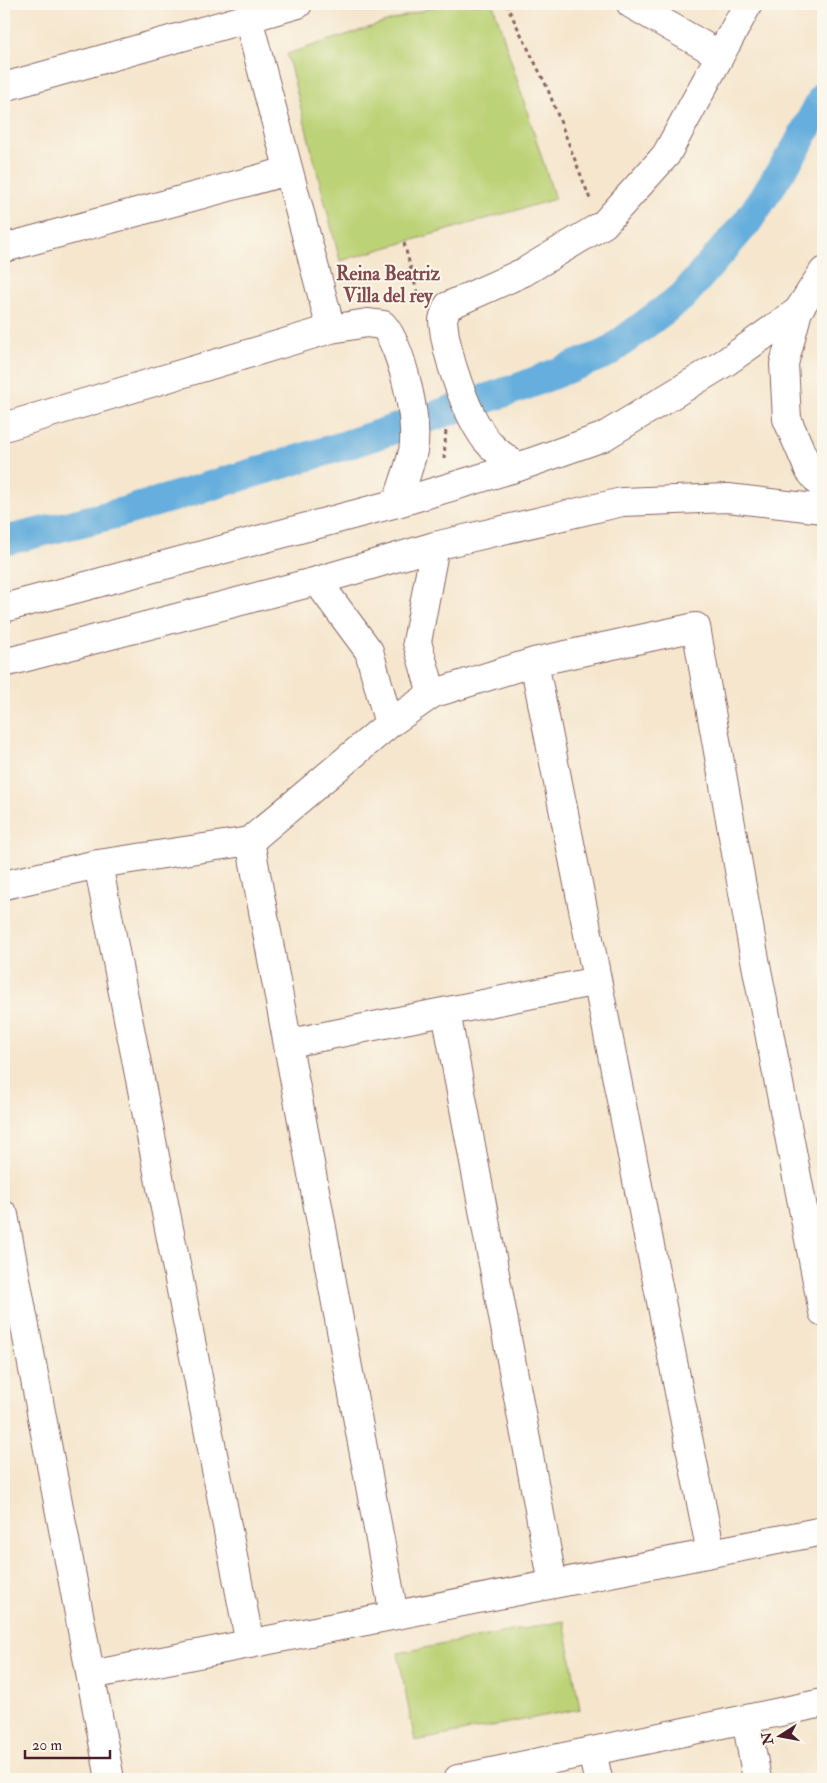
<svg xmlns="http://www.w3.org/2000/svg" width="827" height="1783" viewBox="0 0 827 1783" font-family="'IM FELL Double Pica',serif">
  <rect width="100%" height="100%" fill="#fbf7ec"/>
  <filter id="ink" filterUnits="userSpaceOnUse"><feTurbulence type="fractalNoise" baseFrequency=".02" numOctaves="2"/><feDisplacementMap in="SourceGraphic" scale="10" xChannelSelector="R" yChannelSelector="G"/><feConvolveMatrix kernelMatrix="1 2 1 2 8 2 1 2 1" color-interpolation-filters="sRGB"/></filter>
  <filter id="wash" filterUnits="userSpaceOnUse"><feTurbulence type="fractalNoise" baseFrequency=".0096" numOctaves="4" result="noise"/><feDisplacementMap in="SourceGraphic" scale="20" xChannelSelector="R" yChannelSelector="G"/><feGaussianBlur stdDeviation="1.12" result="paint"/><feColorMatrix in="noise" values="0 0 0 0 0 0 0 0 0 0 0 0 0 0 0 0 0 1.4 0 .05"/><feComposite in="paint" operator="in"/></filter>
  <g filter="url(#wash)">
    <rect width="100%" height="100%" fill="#f5e6cd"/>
    <path fill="#bcd276" stroke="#837850" d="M442,4H493L555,199L340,261L287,54Z
      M564,1621L580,1709L415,1741L398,1653Z"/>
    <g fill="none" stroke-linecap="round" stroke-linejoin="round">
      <path stroke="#65aedd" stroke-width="30" d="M4,541L123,512L346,445L521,387L607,353L683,296L748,221L796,148L823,97"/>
    </g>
  </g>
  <g filter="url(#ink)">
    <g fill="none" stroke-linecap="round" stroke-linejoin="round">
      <g stroke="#866564" stroke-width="30">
        <path id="street" d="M631,4L720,55
          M248,18L331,329
          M4,87L298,4
          M4,248L288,171
          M4,427L331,329L367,323L383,325C402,347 419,422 413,451C409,469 402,486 397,503
          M518,467C506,459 495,451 486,440C465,412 446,355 443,321C443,316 446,311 448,306L524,272L604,224L666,155L748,4
          M317,581L369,651L389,724
          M534,662L711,1553
          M432,694L417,642L435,546
          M250,841L394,1615
          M98,864L250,1644
          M4,885L98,864L250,841L389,724L432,694L534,662L696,627L753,949L823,1312
          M446,1012L553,1584
          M290,1043L597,981
          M4,1215L110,1779
          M91,1675L823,1531
          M746,1719L757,1779
          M592,1751L598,1779
          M458,1779L823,1703"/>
      </g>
      <g stroke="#866564" stroke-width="30">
        <path id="secondary" d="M823,272L798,311L784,364L787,419L809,470L823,487
          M4,608L397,503L518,467L603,437L726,362L798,311
          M4,663L317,581L435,546L622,502L728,498L823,509"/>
      </g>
      <path stroke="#866564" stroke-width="3" stroke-dasharray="4 4" stroke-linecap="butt" d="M506,4L547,87L590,199
        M404,243L419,299
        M444,459L446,430"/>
      <use href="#street" stroke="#fff" stroke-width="28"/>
      <use href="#secondary" stroke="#fff" stroke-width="28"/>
    </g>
  </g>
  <g text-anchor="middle" stroke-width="4" stroke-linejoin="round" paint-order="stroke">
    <g font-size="19" font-weight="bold" fill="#83494d" stroke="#fbf7ec">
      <text x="388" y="280">Reina Beatriz<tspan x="388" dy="22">Villa del rey</tspan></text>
    </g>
  </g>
  <rect width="827" height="1783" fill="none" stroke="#fbf7ec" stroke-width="20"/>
  <g transform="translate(780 1736) rotate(259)" stroke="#fbf7ec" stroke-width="4" paint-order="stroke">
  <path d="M0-4L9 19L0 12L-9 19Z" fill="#4a1f2b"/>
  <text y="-8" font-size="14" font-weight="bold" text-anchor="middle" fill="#4a1f2b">N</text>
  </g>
  <path d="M25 1750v8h85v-8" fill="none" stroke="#4a1f2b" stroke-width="2.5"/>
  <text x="32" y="1750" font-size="15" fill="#4a1f2b" stroke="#fbf7ec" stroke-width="4" paint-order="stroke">20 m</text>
</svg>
